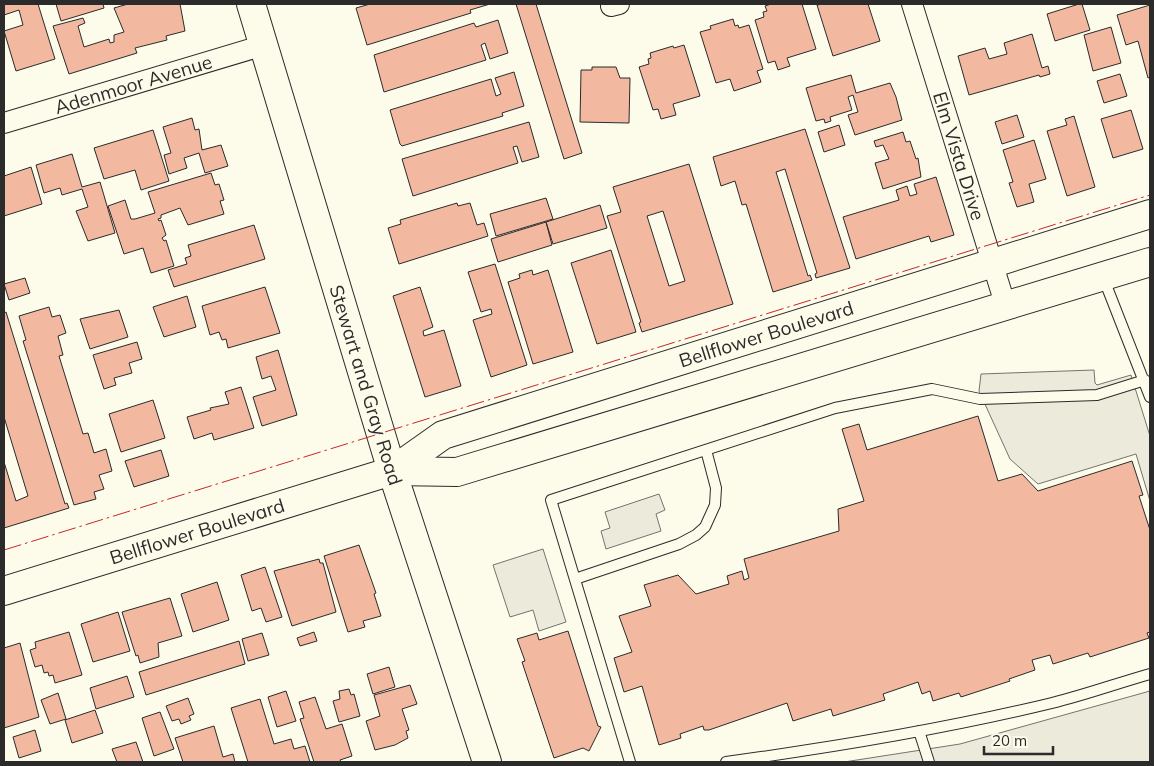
<svg xmlns="http://www.w3.org/2000/svg" width="1154" height="766" viewBox="0 0 1154 766" font-family="Mulish,sans-serif">
  <rect width="100%" height="100%" fill="#fdfbea"/>
  <path fill="#eceadb" stroke="#74746e" d="M1094,370L1095,383L1097,385L1131,375L1150,436V501L1136,454L1038,484L1010,459L979,391L981,374Z
    M659,494L665,510L656,514L661,531L606,549L601,531L610,528L605,512Z
    M543,549L566,622L539,631L533,610L510,617L493,565Z
    M1150,691V762H844L960,744Z"/>
  <path fill="#f2b8a0" stroke="#2b2b2b" fill-rule="evenodd" d="M4,4H38L55,59L16,71L4,31L23,25L19,10L4,15Z
    M56,4H103L104,8L61,21Z
    M128,4H180L185,31L166,36L167,40L135,48L137,53L69,74L53,26L83,18L85,23L78,26L84,47L109,39L110,43L114,42V35L124,32L114,8Z
    M370,4H490L470,10L471,13L367,45L356,8Z
    M516,4H536L582,153L564,159Z
    M771,4H802L816,49L787,58L790,66L778,70L775,61L768,63L755,20L764,17L763,12L767,11L765,6Z
    M823,4H868L880,41L833,56L817,5Z
    M1079,4H1082L1090,30L1055,41L1047,14Z
    M1150,5V77L1148,78L1138,41L1126,45L1117,15Z
    M733,19L735,26L738,25L739,28L749,25L763,69L757,71L761,82L734,91L730,79L716,83L700,32L711,29L710,26Z
    M498,20L508,53L490,59L485,43L481,45L486,60L384,92L374,55L474,23L476,27Z
    M1111,27L1121,63L1093,71L1084,35Z
    M1032,34L1042,68L1048,66L1050,74L1040,77L1039,75L969,95L958,56L985,48L989,59L1007,54L1004,43Z
    M684,45L700,96L673,104L676,115L661,119L658,109L653,110L639,67L649,64L648,59L651,58L650,53L673,46L674,48Z
    M592,67H616L620,78H630L629,123L580,122L581,70H592Z
    M514,72L524,106L502,113L503,116L402,146L400,144L390,110L491,79L496,96L501,94L495,78Z
    M1120,74L1127,96L1104,103L1097,81Z
    M851,75L856,93L890,83L896,97L902,120L855,135L848,115L858,112L853,95L848,97L852,110L830,117L831,121L825,123L824,119L816,121L806,88Z
    M1131,110L1143,149L1113,158L1101,119Z
    M1017,115L1024,137L1002,144L995,122Z
    M1074,116L1095,187L1067,196L1047,131L1067,125L1065,119Z
    M192,118L195,130L199,129L202,150L221,145L228,166L205,173L199,153L184,158L187,168L169,174L164,155L171,153L163,127Z
    M529,122L539,157L522,162L517,146L513,147L518,163L413,196L402,159Z
    M839,125L845,145L824,152L818,132Z
    M805,129L850,268L816,278L815,274L817,273L785,169L776,172L808,276L810,275L812,280L773,292L746,204L742,205L735,181L721,186L713,157Z
    M153,130L169,181L141,190L135,170L104,179L94,148Z
    M903,132L906,142L910,141L916,159L918,158L921,177L883,189L875,163L889,159L883,145L876,147L874,141Z
    M1034,140L1046,179L1029,184L1034,202L1017,207L1009,183L1013,182L1003,150Z
    M72,154L82,187L100,182L115,233L88,241L76,211L88,207L82,189L62,195L60,188L44,193L36,165Z
    M689,164L733,304L642,332L639,323L641,322L607,216L621,212L613,187ZM663,211L685,281L669,286L647,216Z
    M31,167L42,204L4,216V176Z
    M211,173L215,185L219,184L224,200L220,201L224,214L188,225L180,208L161,215V218L158,219L159,221L161,220L166,235L162,238L164,241L166,240L174,266L151,273L143,248L124,254L108,206L125,200L131,219H135L155,213L148,192Z
    M936,177L954,235L931,242L929,236L856,259L843,217L899,200L896,190L907,186L910,196L917,194L914,184Z
    M546,198L553,219L496,236L490,214Z
    M457,203L458,206L470,203L477,225L484,223L488,236L399,264L388,228L401,224L400,220Z
    M600,205L607,228L553,244L546,222Z
    M546,222L552,245L498,262L491,239Z
    M254,225L265,259L174,287L168,270L187,264L185,258L191,256L188,245Z
    M611,250L636,332L597,344L571,263Z
    M495,264L527,365L491,377L473,320L492,314L491,309L481,312L468,272Z
    M532,270L533,275L548,270L573,352L533,364L508,282L520,278L519,274Z
    M25,278L30,293L9,300L4,284Z
    M265,287L280,333L228,348L226,339L222,340L219,332L210,335L202,306Z
    M420,287L433,327L423,331L424,336L444,330L461,386L425,397L393,296Z
    M187,296L196,327L164,337L153,307Z
    M49,307L52,317L60,315L66,333L58,336L63,355L59,356L83,434L88,433L94,453L106,449L112,471L99,475L104,489L94,492L96,499L74,505L23,341L26,340L19,316Z
    M119,310L128,337L90,349L80,319Z
    M6,312L65,504L67,503L69,508L4,528V462L16,501L28,496L4,417V313Z
    M137,342L142,359L129,363L132,373L114,378L116,385L104,389L93,355Z
    M278,350L297,415L262,426L253,397L276,390L271,376L262,379L256,357Z
    M241,387L254,428L214,440L212,433L194,439L187,417L211,410L210,408L229,404L225,392Z
    M153,400L165,438L121,452L109,414Z
    M978,416L998,481L1022,474L1038,491L1132,461L1143,495L1139,496L1150,530V632L1147,633L1149,638L1090,657L1088,653L1053,664L1050,655L1032,660L1035,670L1009,679L1010,681L961,697L959,693L933,701L930,691L922,694L918,682L883,694L885,700L833,716L831,709L793,721L787,703L709,730H704L703,726L680,734L681,738L659,745L642,686L624,692L614,658L632,652L619,616L651,606L644,585L678,575L696,594L729,584L727,576L742,571L744,580L749,578L744,559L839,531L838,509L864,501L842,429L859,424L867,450Z
    M161,450L169,476L134,487L125,461Z
    M359,545L376,593L374,594L381,616L363,621L365,627L348,632L324,556Z
    M319,559L320,563H323L336,612L292,626L274,571Z
    M265,567L282,617L266,622L261,608L252,611L241,575Z
    M217,582L229,620L193,632L181,594Z
    M170,598L182,636L158,643L159,657L140,663L138,655L136,656L122,612Z
    M118,612L130,651L93,662L81,624Z
    M568,631L598,726L601,727L589,751L583,748L554,758L522,662L525,661L517,639L537,633L539,640Z
    M69,632L82,675L55,683L53,675L49,676L48,672L44,673L42,665L35,667L30,650L36,648L35,642Z
    M314,632L317,641L300,646L297,638Z
    M262,633L269,655L248,661L242,639Z
    M239,641L245,664L146,695L139,672Z
    M20,643L39,717L4,728V648Z
    M389,667L395,687L373,694L367,674Z
    M127,676L134,697L96,709L90,688Z
    M410,685L417,704L402,709L409,730L406,731L408,738L395,745L375,750L366,721L380,716L374,695Z
    M349,689L351,695L354,694L360,716L339,722L333,701L340,699L339,691Z
    M286,691L296,721L277,727L268,697Z
    M58,693L66,719L50,724L41,700Z
    M315,697L326,729L342,724L352,756L340,760L341,762H314L300,719L304,718L299,702Z
    M188,698L194,714L189,716L191,720L181,724L179,719L172,721L166,706Z
    M260,699L274,744L291,739L294,749L305,746L310,762H248L231,708Z
    M95,710L103,733L72,743L65,720Z
    M160,712L174,749L154,756L142,718Z
    M214,726L223,757L233,754L235,762H183L175,738Z
    M35,730L41,751L19,758L13,737Z
    M136,742L143,762H117L112,749Z"/>
  <g fill="none" stroke-linecap="round" stroke-linejoin="round">
    <g stroke="#2b2b2b" stroke-width="12">
      <path id="lane" d="M1103,277L1150,397
        M575,579L679,544L696,535L705,527L715,505L716,488L706,450
        M919,731L929,762
        M630,762L551,500L835,408L932,389L980,399L1097,395L1145,380
        M726,762C836,747 945,729 1052,703C1085,695 1118,683 1150,674"/>
    </g>
    <g stroke="#2b2b2b" stroke-width="22">
      <g id="street">
        <path id="s1" d="M912,4L1006,307"/>
        <path d="M611,6L619,4"/>
        <path id="s2" d="M4,123L264,45"/>
      </g>
    </g>
    <g stroke="#2b2b2b" stroke-width="30">
      <g id="secondary">
        <path id="s3" d="M251,4L392,471L487,762"/>
        <path id="s4" d="M392,471L443,435L1150,214"/>
        <path id="s5" d="M4,591L392,471L457,472L1150,262"/>
      </g>
    </g>
    <use href="#lane" stroke="#fdfbea" stroke-width="10"/>
    <use href="#street" stroke="#fdfbea" stroke-width="20"/>
    <use href="#secondary" stroke="#fdfbea" stroke-width="28"/>
    <path stroke="#c62828" stroke-width="1" stroke-dasharray="18 4 2.5 4" stroke-linecap="butt" d="M4,550L1150,195"/>
  </g>
  <g text-anchor="middle" stroke-width="4" stroke-linejoin="round" paint-order="stroke">
    <g font-size="19" fill="#2b2b2b" stroke="#fdfbea">
      <text dy="7" stroke="none"><textPath href="#s2" startOffset="135">Adenmoor Avenue</textPath></text>
      <text dy="7" stroke="none"><textPath href="#s1" startOffset="159">Elm Vista Drive</textPath></text>
      <text dy="7" stroke="none"><textPath href="#s4" startOffset="401">Bellflower Boulevard</textPath></text>
      <text dy="7" stroke="none"><textPath href="#s3" startOffset="398">Stewart and Gray Road</textPath></text>
      <text dy="7" stroke="none"><textPath href="#s5" startOffset="202">Bellflower Boulevard</textPath></text>
    </g>
  </g>
  <rect width="1154" height="766" fill="none" stroke="#2b2b2b" stroke-width="10"/>
  <path d="M984 746v8h69v-8" fill="none" stroke="#2b2b2b" stroke-width="2.5"/>
  <text x="992" y="746" font-size="15" fill="#2b2b2b" stroke="#fdfbea" stroke-width="4" paint-order="stroke">20 m</text>
</svg>
